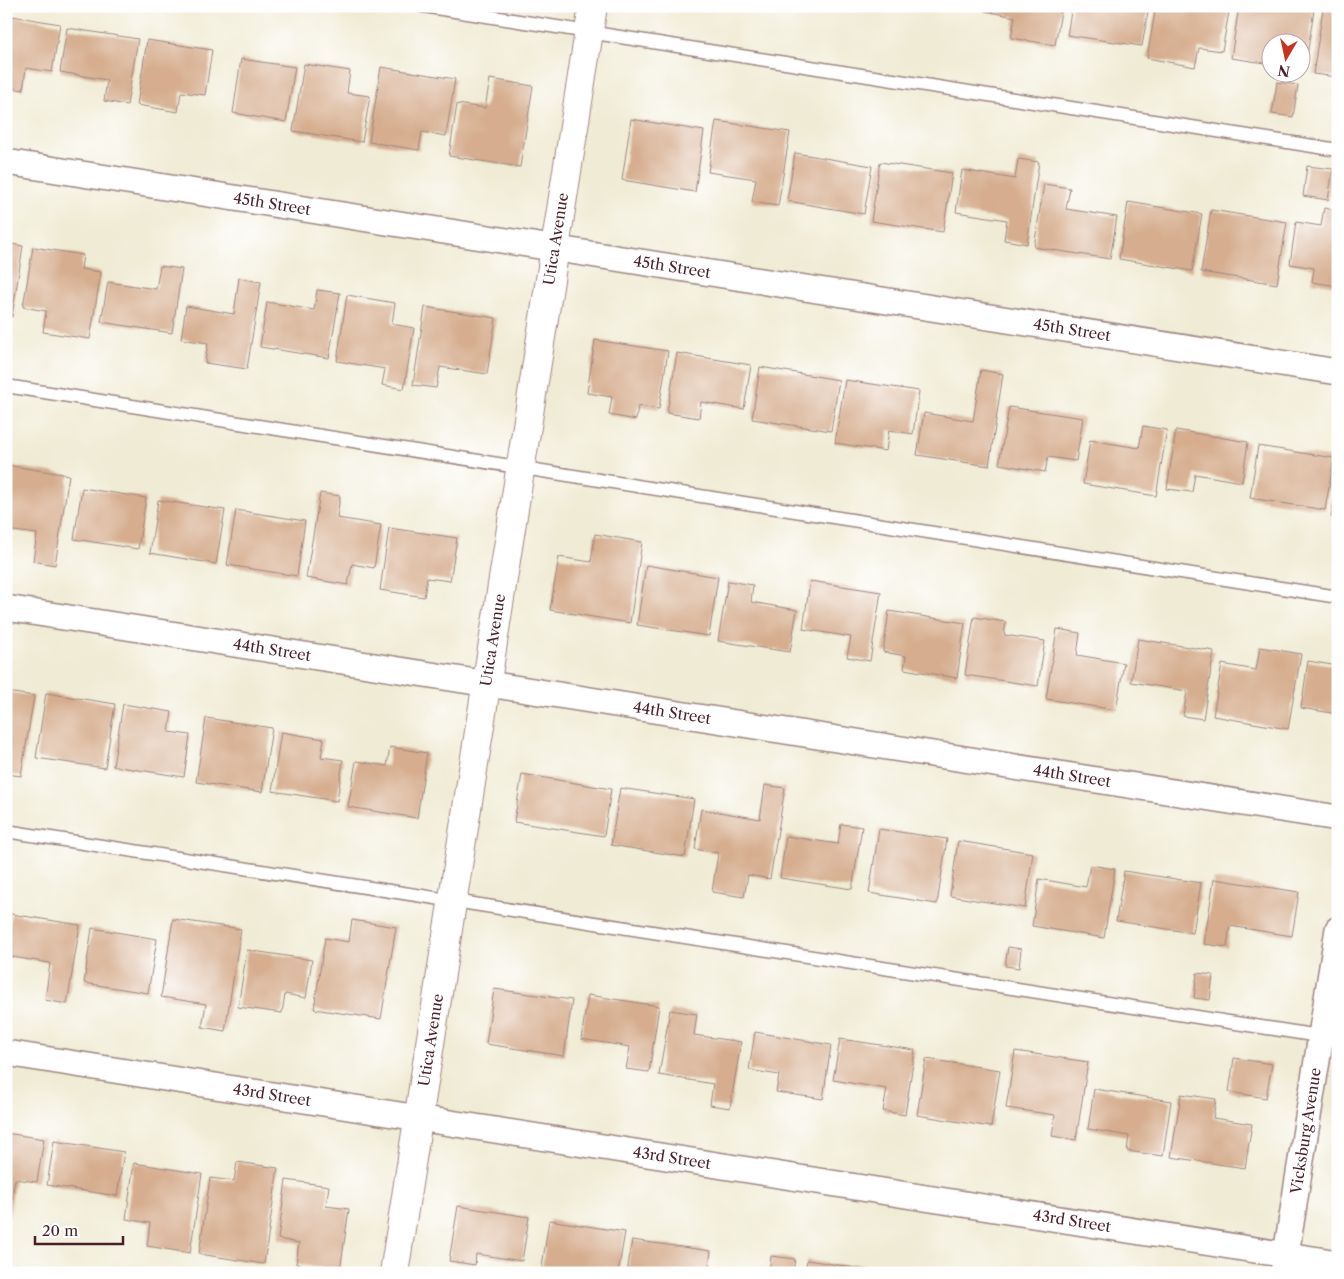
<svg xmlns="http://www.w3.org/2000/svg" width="1344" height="1279" viewBox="0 0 1344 1279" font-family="'Libre Caslon Text',serif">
  <rect width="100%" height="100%" fill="#fff"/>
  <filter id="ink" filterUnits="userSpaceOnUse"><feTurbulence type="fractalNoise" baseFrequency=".02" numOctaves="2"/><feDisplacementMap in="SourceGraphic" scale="10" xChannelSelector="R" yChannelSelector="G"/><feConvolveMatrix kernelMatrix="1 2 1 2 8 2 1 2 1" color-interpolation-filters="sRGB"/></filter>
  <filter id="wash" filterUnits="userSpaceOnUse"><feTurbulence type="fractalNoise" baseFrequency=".0096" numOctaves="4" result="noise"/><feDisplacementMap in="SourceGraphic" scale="20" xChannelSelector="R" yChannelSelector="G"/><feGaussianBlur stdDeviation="1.12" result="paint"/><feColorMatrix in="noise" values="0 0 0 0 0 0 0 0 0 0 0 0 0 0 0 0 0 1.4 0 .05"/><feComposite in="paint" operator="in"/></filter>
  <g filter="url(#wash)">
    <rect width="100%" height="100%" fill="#f0ebd4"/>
    <g id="blocks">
      <path fill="#d6ad8e" d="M985,6H1062L1055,45L1011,38L1015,17L985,11Z
        M1072,6H1149L1142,46L1067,35Z
        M1156,6H1230L1222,51L1199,48L1195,67L1147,58Z
        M1239,6H1288L1314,10L1305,69H1302V42H1272V64L1231,58Z
        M1323,9L1338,12V77L1313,74Z
        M6,15L60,24L52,72L26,68L23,90L6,87Z
        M67,28L138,39L127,105L104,101L107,80L60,72Z
        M147,40L212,50L205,95L181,92L178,112L137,105Z
        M241,59L295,67L286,122L233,113Z
        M304,64L350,71L347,93L370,96L362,142L293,131Z
        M381,67L455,79L446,136L422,132L419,150L369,142Z
        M490,79L533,86L520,167L449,156L457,104L485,108Z
        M1277,82L1298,85L1293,117L1272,114Z
        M631,119L704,131L695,192L622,180Z
        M716,121L790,132L778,206L752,202L756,179L708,172Z
        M795,153L872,166L864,214L787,201Z
        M1018,159L1039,162L1027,244L1004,240L1007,220L956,212L962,170L1015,179Z
        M880,162L952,173L943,232L871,221Z
        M1307,166L1333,169L1328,200L1303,196Z
        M1044,184L1070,188L1066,209L1117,217L1110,259L1034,247Z
        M1128,202L1202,214L1192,271L1119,259Z
        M1324,208L1338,210V286L1312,282L1314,268L1290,264L1296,222L1321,226Z
        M1211,210L1287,222L1277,284L1201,272Z
        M6,243L23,246L12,317L6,316Z
        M33,247L83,255L81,269L101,272L90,339L43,332L46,311L23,307Z
        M160,266L182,269L172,333L101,322L108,282L156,289Z
        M239,278L261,282L247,369L205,363L208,343L181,339L186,306L234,314Z
        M317,290L340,293L329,358L260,347L267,302L314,310Z
        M347,295L395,303L392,324L414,328L404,389L382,385L385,369L337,361Z
        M425,307L496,318L487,374L440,367L436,388L413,385Z
        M595,340L668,351L659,409L638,406L636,420L609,415L612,397L587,393Z
        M677,353L751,365L744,409L701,402L699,418L667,413Z
        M760,367L839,380L831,431L752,419Z
        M981,370L1003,374L989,466L917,455L924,413L973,421Z
        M845,380L919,391L913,434L889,430L886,451L835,443Z
        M1009,407L1083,418L1076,461L1048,457L1045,472L999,464Z
        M1143,426L1167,430L1156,496L1083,484L1090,440L1139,448Z
        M1176,430L1248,442L1242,482L1195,474L1192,492L1167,489Z
        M1258,446L1334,458L1325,510L1250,498Z
        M6,465L69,475L55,565L33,561L37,534L6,530Z
        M1337,480H1338V518L1331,517Z
        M82,488L146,498L138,549L74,539Z
        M320,493L340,496L337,518L381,525L374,568L352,564L348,585L306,578Z
        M158,500L225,510L216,564L150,553Z
        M236,510L305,521L297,576L227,565Z
        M389,528L457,538L450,581L427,578L424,597L380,590Z
        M595,534L642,542L630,623L550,610L559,557L591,562Z
        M646,565L718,577L709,636L637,625Z
        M728,581L753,585L751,602L797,610L790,652L718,641Z
        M810,581L881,592L870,661L847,657L851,637L803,629Z
        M889,611L965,623L957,678L904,669L906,656L883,652Z
        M974,617L1006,622L1004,635L1045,641L1038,686L965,675Z
        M1057,629L1080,633L1077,655L1124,663L1116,710L1046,699Z
        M1138,639L1214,651L1203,719L1183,716L1187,691L1131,682Z
        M1260,647L1301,654L1288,729L1213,716L1222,664L1256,670Z
        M1308,661L1338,666V714L1301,708Z
        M6,692L34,696L21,776L6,774Z
        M46,693L115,704L105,768L36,758Z
        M123,704L172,712L169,732L190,735L184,777L113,766Z
        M206,718L272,728L262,792L196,782Z
        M281,732L324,739L321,757L343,760L337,801L272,791Z
        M390,747L427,753L417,818L348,807L356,761L387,766Z
        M522,774L611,789L604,836L514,822Z
        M765,785L785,788L770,879L748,875L744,897L712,892L718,853L695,849L701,809L760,819Z
        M620,788L694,799L685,857L611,845Z
        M841,824L862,827L852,889L780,878L786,836L838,844Z
        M879,829L947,839L937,904L869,893Z
        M958,841L1033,853L1025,908L950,896Z
        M1090,865L1115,869L1104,938L1032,926L1039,879L1086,887Z
        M1124,871L1201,883L1193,933L1116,921Z
        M1214,879L1299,892L1292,936L1230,926L1227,947L1204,944Z
        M11,914L80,925L67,1004L45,1000L50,963L6,956V944Z
        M173,919L241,929L225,1031L202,1027L206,1004L161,997Z
        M352,920L396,927L381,1019L314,1009L325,938L349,942Z
        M92,928L157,939L148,993L84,983Z
        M1008,947L1021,949L1019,968L1005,966Z
        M247,950L312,960L306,998L285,994L282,1013L238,1007Z
        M1197,973L1213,975L1210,1000L1194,998Z
        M494,989L572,1000L564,1056L486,1044Z
        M588,995L659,1006L649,1072L626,1069L630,1047L581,1039Z
        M670,1010L697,1014L694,1035L741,1042L730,1108L710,1105L713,1084L659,1075Z
        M755,1032L831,1045L823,1099L776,1092L779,1075L749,1070Z
        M840,1039L915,1050L905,1115L883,1111L887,1089L833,1080Z
        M1015,1051L1088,1062L1076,1140L1052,1136L1055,1115L1006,1108Z
        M1234,1058L1272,1064L1266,1098L1229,1092Z
        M926,1059L1000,1070L991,1127L917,1115Z
        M1094,1089L1171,1101L1163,1156L1127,1151L1129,1136L1088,1129Z
        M1181,1094L1216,1099L1213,1118L1252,1124L1245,1168L1171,1157Z
        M6,1133L44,1139L37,1182L15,1179L9,1217L6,1216Z
        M54,1141L124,1152L117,1196L47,1185Z
        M237,1162L278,1168L264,1264L199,1254L210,1178L234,1181Z
        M134,1163L202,1174L190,1253L147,1246L150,1223L126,1219Z
        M286,1180L329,1186L326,1206L349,1209L340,1271L296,1264L299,1243L278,1239Z
        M458,1206L529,1217L522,1261L476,1254L475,1265L449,1261Z
        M549,1220L625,1232L618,1273H541Z
        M632,1240L711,1251L708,1273H627Z
        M771,1256L795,1259L793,1273H769Z
        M807,1260L882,1272V1273H805Z
        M719,1268L743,1272V1273H718Z
        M1028,1269L1046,1272V1273H1028Z"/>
    </g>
  </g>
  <g filter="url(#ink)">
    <use href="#blocks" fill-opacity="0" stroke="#9d8580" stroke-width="1"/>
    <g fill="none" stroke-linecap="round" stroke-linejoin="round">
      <g stroke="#9d8580" stroke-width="15">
        <path id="service" d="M423,6L1338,150
          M6,386L1338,597
          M6,831L1338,1039"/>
      </g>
      <g stroke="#9d8580" stroke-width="28">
        <path id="minor" d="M6,162L1338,372
          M6,608L1338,818
          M6,1053L1338,1263
          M1283,1273L1338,929"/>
      </g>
      <g stroke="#9d8580" stroke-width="30">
        <path id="tertiary" d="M394,1273L593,6"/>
      </g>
      <use href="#service" stroke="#fff" stroke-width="12"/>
      <use href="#minor" stroke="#fff" stroke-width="25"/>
      <use href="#tertiary" stroke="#fff" stroke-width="28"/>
    </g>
  </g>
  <g text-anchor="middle" stroke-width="5" stroke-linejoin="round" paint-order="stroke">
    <g font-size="15" fill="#4a1f2b" stroke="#fff">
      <text transform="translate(272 204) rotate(9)" y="5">45th Street</text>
      <text transform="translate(556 239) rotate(-81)" y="5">Utica Avenue</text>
      <text transform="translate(672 267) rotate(9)" y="5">45th Street</text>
      <text transform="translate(1072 330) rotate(9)" y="5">45th Street</text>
      <text transform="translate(493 640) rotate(-81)" y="5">Utica Avenue</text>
      <text transform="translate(272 650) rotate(9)" y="5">44th Street</text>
      <text transform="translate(672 713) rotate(9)" y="5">44th Street</text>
      <text transform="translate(1072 776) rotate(9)" y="5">44th Street</text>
      <text transform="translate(431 1040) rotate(-81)" y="5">Utica Avenue</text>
      <text transform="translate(272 1095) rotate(9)" y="5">43rd Street</text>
      <text transform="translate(1306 1131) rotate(-81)" y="5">Vicksburg Avenue</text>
      <text transform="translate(672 1158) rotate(9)" y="5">43rd Street</text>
      <text transform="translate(1072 1221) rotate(9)" y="5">43rd Street</text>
    </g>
  </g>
  <rect width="1344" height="1279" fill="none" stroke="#fff" stroke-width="25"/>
  <g transform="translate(1286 58) rotate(189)"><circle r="24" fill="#ffffff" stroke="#b7a5aa"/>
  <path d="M0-4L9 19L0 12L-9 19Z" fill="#c8321e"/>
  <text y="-8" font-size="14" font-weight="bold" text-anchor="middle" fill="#4a1f2b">N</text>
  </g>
  <path d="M35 1236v8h88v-8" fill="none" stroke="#4a1f2b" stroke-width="2.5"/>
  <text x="42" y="1236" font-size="15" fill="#4a1f2b" stroke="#ffffff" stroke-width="4" paint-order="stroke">20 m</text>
</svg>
